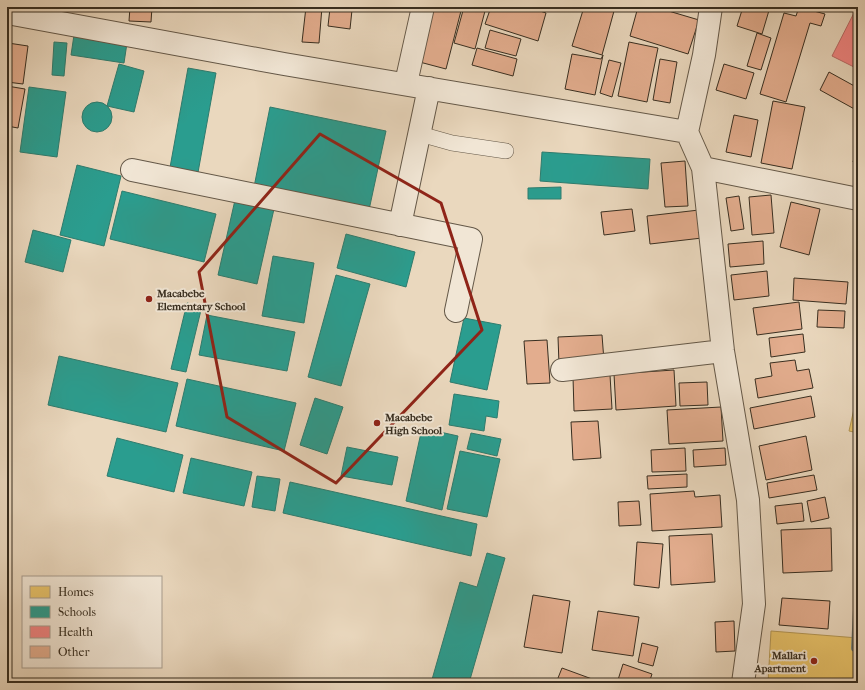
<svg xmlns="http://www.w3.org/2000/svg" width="865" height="690" viewBox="0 0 865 690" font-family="'IM FELL French Canon',serif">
  <rect width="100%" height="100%" fill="#ead8be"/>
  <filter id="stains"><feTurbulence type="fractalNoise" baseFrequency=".005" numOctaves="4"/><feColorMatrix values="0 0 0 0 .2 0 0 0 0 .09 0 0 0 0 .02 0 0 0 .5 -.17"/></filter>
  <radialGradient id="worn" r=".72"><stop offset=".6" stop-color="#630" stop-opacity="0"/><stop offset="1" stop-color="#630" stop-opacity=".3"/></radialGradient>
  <path fill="#e9c46a" stroke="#b49754" d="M856,400L858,401V433L849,431Z
    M771,631L858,638V683H768Z"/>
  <path fill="#2a9d8f" stroke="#2e7c6e" d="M74,35L127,43L124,63L71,55Z
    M54,42L67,43L64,76L52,75Z
    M119,64L144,71L134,112L107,106Z
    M188,68L216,73L197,178L169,173Z
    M29,87L66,92L57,157L20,152Z
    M82 117a15 15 0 1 1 30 0a15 15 0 1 1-30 0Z
    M270,107L386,131L369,210L254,187Z
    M542,152L650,159L648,189L540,181Z
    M77,165L121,176L104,246L60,235Z
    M561,187V199H528V188Z
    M122,191L216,214L204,262L110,239Z
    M235,200L274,209L257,284L218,275Z
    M33,230L71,240L63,272L25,262Z
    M346,234L415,252L406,287L337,268Z
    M273,256L314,263L304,323L262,316Z
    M336,275L370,284L341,386L308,377Z
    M187,303L202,306L186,372L171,369Z
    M207,315L295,332L287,371L199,355Z
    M464,318L501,325L487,390L450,382Z
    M59,356L178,383L166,432L48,405Z
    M187,379L296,403L284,451L176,426Z
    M454,394L499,401L497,418L486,416L484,431L449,425Z
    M315,398L343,407L327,454L300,445Z
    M422,428L458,436L442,510L406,501Z
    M471,433L501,439L497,456L467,449Z
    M117,438L183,455L174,492L107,476Z
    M347,447L398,457L392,485L341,476Z
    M460,451L500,459L487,517L447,509Z
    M191,458L252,472L244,506L183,493Z
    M257,476L280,479L275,511L252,507Z
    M290,482L477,524L471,556L283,513Z
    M487,553L505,558L469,683H431L460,582L477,587Z"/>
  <path fill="#f28482" stroke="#ba6a65" d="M857,7H858V69L832,56Z"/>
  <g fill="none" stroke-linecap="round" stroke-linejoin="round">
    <path stroke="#73817d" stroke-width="8" d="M855,648L858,591"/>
  </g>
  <path fill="#e3ad8e" stroke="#382e20" d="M130,7H152L151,22L129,21Z
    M306,7H322L319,43L302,42Z
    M427,7H462L446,69L412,60Z
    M464,7L485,11L475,49L454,43Z
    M491,7H528L546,13L538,41L485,24Z
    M584,7H601L614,11L602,55L572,46Z
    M638,7H655L699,20L688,54L630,36Z
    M743,7H770L762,34L737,26Z
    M799,7L825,14L821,26L810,23L786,102L760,94L784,13L796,16Z
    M330,8L352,10L350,29L328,26Z
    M490,30L521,39L516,56L485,48Z
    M757,33L771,38L761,70L747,66Z
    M629,42L658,48L647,102L618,96Z
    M8,43L28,46L23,84L7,82Z
    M477,48L517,59L513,76L472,65Z
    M572,54L601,59L603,55L595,95L565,89Z
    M660,59L677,62L670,103L653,100Z
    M609,60L621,63L612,97L600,93Z
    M724,64L754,73L746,99L716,90Z
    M829,72L858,88V111L820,90Z
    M7,86L25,89L18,128L7,126Z
    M773,101L805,107L792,169L761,163Z
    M734,115L758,120L751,157L726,152Z
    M858,144V164L853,162Z
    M685,161L688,206L665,207L661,163Z
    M771,195L774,233L752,235L749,197Z
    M739,196L744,229L731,231L726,198Z
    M791,202L820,209L809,255L780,247Z
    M632,209L635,231L604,235L601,212Z
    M699,210L702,238L650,244L647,216Z
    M763,241L764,264L730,267L728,244Z
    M767,271L769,296L734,300L731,275Z
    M794,278L848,282L846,304L793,300Z
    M799,302L802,329L757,335L753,308Z
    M818,310L845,311L844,328L817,327Z
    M803,334L805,352L771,357L769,338Z
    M602,335L604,361L559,364L558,337Z
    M547,340L550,383L527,384L524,341Z
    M795,360L797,371L809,369L813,388L758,398L755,379L772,376L770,363Z
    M674,370L676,406L616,410L614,374Z
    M610,375L612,409L574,411L573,377Z
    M707,382L708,405L680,406L679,383Z
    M811,396L815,417L754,429L750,408Z
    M721,407L723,441L669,444L667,410Z
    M598,421L601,458L573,460L571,422Z
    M806,436L812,470L766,480L759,446Z
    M685,448L686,471L652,472L651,450Z
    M725,448L726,465L694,467L693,450Z
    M687,474V487L648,489L647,476Z
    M814,475L817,490L769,498L767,483Z
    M694,491L695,497L720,495L722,527L652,531L650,494Z
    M825,497L829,518L811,522L807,501Z
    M639,501L641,525L619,526L618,502Z
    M802,503L804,521L777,524L775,506Z
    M831,528L832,571L783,573L781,530Z
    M712,534L715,582L671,585L669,536Z
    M637,542L663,544L659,588L634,585Z
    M533,595L570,601L562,653L524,647Z
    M782,598L830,601L828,629L779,625Z
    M598,611L639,617L633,656L592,650Z
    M734,621L735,651L716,652L715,622Z
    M642,643L658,647L653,666L638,662Z
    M623,664L652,674L649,683H617Z
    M562,668L603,683H556Z"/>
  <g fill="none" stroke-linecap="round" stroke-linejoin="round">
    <g stroke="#645848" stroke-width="16">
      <path id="service" d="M420,134L452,143L506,151"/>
    </g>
    <g stroke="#645848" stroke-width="24">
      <path id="minor" d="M7,13L284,64L687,132L703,168L858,199
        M406,83L423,7
        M687,132L704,55L711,7
        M703,168L723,351L748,500L754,604L743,683
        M132,170L471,239L456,311
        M400,225L429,88
        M562,370L723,351"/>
    </g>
    <use href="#service" stroke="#f1e6d5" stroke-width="15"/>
    <use href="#minor" stroke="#f1e6d5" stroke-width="22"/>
  </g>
  <path fill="none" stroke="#8f2418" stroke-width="3" stroke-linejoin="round" d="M320,134L441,203L482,330L336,483L227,417L199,272Z"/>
  <g fill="#8f2418" stroke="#f1e6d5" stroke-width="1.5">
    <circle cx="149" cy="299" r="4"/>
    <circle cx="377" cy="423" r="4"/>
    <circle cx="814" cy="661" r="4"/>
  </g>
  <g text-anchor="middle" stroke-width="4" stroke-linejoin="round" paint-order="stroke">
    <g font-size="11" font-weight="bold" fill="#382e20" stroke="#f1e6d5" text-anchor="start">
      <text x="157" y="297">Macabebe<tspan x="157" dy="13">Elementary School</tspan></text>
      <text x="385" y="421">Macabebe<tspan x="385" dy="13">High School</tspan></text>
      <text x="806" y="659" text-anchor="end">Mallari<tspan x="806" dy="13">Apartment</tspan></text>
    </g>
  </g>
  <rect width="865" height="690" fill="none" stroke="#ead8be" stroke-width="24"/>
  <rect x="8" y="8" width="849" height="674" fill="none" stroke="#382e20" stroke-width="2"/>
  <rect x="12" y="12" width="841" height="666" fill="none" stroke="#382e20"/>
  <rect x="22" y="576" width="140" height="92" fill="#f1e6d5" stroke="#a79c8d"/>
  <rect x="30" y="586" width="20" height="12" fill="#e9c46a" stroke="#a79c8d"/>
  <text x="58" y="596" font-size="12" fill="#382e20">Homes</text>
  <rect x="30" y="606" width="20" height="12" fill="#2a9d8f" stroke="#a79c8d"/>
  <text x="58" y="616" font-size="12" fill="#382e20">Schools</text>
  <rect x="30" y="626" width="20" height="12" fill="#f28482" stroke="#a79c8d"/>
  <text x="58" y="636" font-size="12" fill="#382e20">Health</text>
  <rect x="30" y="646" width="20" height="12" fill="#e3ad8e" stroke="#a79c8d"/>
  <text x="58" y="656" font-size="12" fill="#382e20">Other</text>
  <rect width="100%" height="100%" filter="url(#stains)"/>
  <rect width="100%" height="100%" fill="url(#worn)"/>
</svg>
